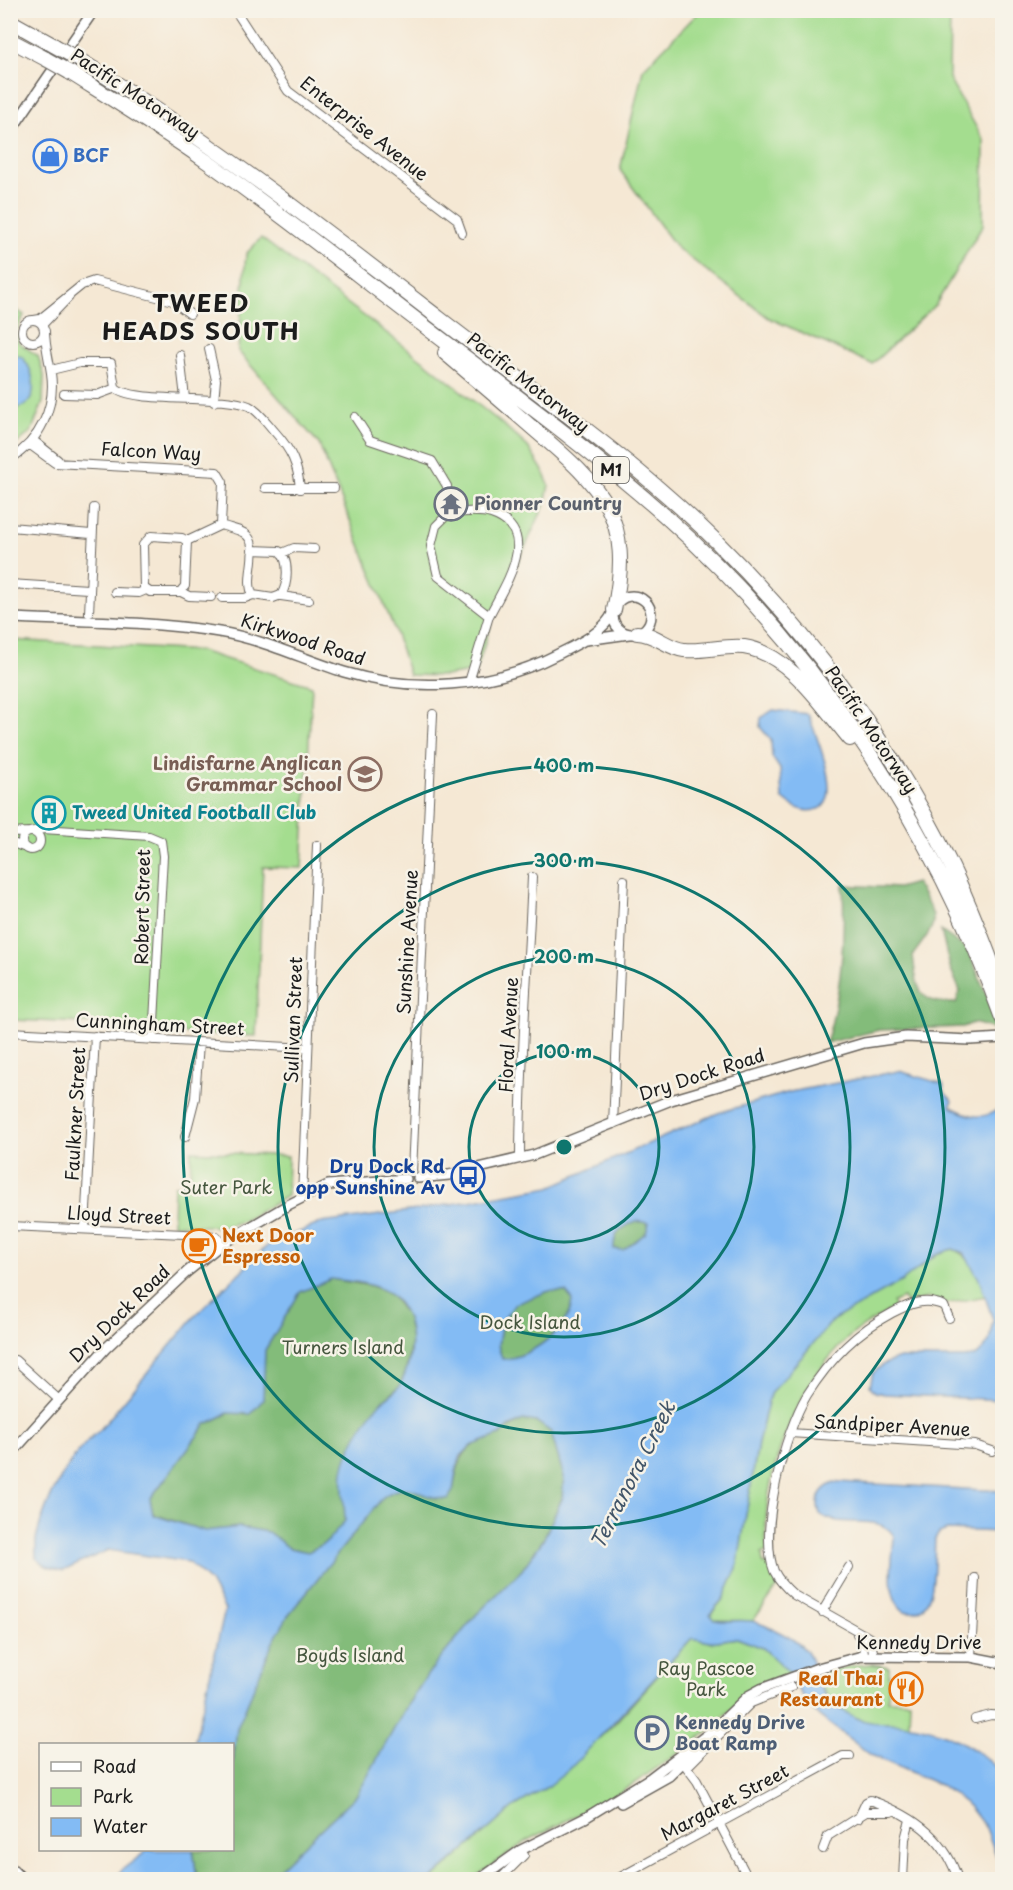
<svg xmlns="http://www.w3.org/2000/svg" width="1013" height="1890" viewBox="0 0 1013 1890" font-family="'Playpen Sans',sans-serif">
  <rect width="100%" height="100%" fill="#f7f3e8"/>
  <filter id="ink" filterUnits="userSpaceOnUse"><feTurbulence type="fractalNoise" baseFrequency=".0167" numOctaves="2"/><feDisplacementMap in="SourceGraphic" scale="12" xChannelSelector="R" yChannelSelector="G"/><feConvolveMatrix kernelMatrix="1 2 1 2 8 2 1 2 1" color-interpolation-filters="sRGB"/></filter>
  <filter id="wash" filterUnits="userSpaceOnUse"><feTurbulence type="fractalNoise" baseFrequency=".008" numOctaves="4" result="noise"/><feDisplacementMap in="SourceGraphic" scale="24" xChannelSelector="R" yChannelSelector="G"/><feGaussianBlur stdDeviation="1.35" result="paint"/><feColorMatrix in="noise" values="0 0 0 0 0 0 0 0 0 0 0 0 0 0 0 0 0 1.4 0 .05"/><feComposite in="paint" operator="in"/></filter>
  <g filter="url(#wash)">
    <rect width="100%" height="100%" fill="#f5e8d4"/>
    <path fill="#a4dd8f" stroke="#607c56" stroke-width="1.5" d="M701,10L950,11L949,79L984,141L983,225L936,304L872,364L769,318L677,248L620,170L643,69Z
      M261,238L425,362L506,427L528,447L542,469L549,485L545,504L495,612L476,671L445,676L409,675L395,631L319,444L238,351L246,254Z
      M11,306L24,315L16,331L18,342L38,356L44,375L43,402L31,432L11,448Z
      M11,640L200,651L312,686L302,868L263,867L256,1036L113,1030L112,1024L11,1020Z
      M191,1151L288,1156L287,1196L243,1221L222,1227L173,1224L174,1185L190,1186Z
      M953,1249C973,1257 978,1277 986,1296L946,1304L929,1298L906,1303L903,1298L893,1302L894,1308C879,1317 861,1326 848,1338C795,1387 759,1480 767,1552L762,1553L763,1564H769L778,1586L753,1621L715,1620L710,1615L723,1599L737,1568L758,1443L770,1394L833,1320L921,1267L938,1253Z
      M692,1638L710,1642L737,1638L763,1648L791,1674L758,1686L695,1742L670,1759L621,1792L527,1841L472,1879L431,1880L515,1806L549,1786L614,1724Z
      M871,1664L889,1667L888,1700L910,1701L909,1725C895,1723 880,1725 866,1722C842,1716 823,1697 817,1675L850,1666Z"/>
    <path fill="#83bc7a" stroke="#506c4b" stroke-width="1.5" d="M916,883C939,923 940,918 913,955C917,989 917,1004 956,1003L960,991L950,967L941,931L968,950L991,1006L997,1029L973,1023L963,1027L879,1030L826,1043C842,992 845,938 843,885L898,888Z
      M636,1221L649,1223L646,1233L623,1250L614,1249C613,1232 622,1228 636,1221Z
      M331,1279L372,1286L391,1295L407,1316L411,1341L406,1371L399,1387L381,1402L343,1471L345,1521L327,1542L308,1552L289,1548L268,1532L240,1527L205,1531L153,1514L150,1499L206,1424L229,1413L250,1414L263,1400L265,1350L300,1292Z
      M549,1291L566,1292L572,1299C572,1328 529,1359 502,1359L498,1345L502,1321L515,1304Z
      M523,1420L537,1422L551,1432L564,1477L562,1498L543,1540L522,1570L476,1615L428,1674L407,1706L357,1795L268,1879H197L193,1850H232V1764L237,1728L273,1642L289,1614L383,1497C406,1482 415,1489 437,1499L453,1491C457,1467 460,1448 485,1439C490,1438 495,1438 499,1435C507,1430 513,1425 523,1420Z"/>
    <path fill="#83bbf4" stroke="#506c88" stroke-width="1.5" fill-rule="evenodd" d="M11,354L22,357C33,369 39,392 26,405L11,410Z
      M773,710L808,714C815,733 847,805 815,810C802,813 791,806 782,798L780,769L772,757L771,740L760,727L761,718Z
      M899,1071L943,1084L945,1093L953,1101L950,1106C969,1117 984,1122 1002,1106V1400L885,1394L875,1392L870,1386L873,1373L884,1364L900,1358H964L975,1356L983,1350L989,1341L993,1320L979,1279L964,1253L953,1249L938,1253L902,1281L833,1320L770,1394L758,1443L737,1568L723,1599L710,1614L715,1620C728,1623 743,1618 756,1622C772,1628 796,1638 807,1652C814,1662 815,1675 820,1686C826,1702 842,1711 857,1718C871,1725 887,1722 902,1724C940,1727 976,1746 1002,1773V1871L986,1828L969,1806L942,1786L871,1755L814,1712L796,1687L791,1674L763,1648L737,1638L710,1642L692,1638L570,1769L549,1786L515,1806L431,1879H268L357,1795L407,1706L428,1674L476,1615L522,1570L543,1540L562,1499L564,1477L551,1432L537,1422L523,1420L509,1427L500,1435L471,1446L461,1456L457,1465L453,1491L448,1499C419,1500 413,1477 383,1497L289,1614L273,1642L237,1728L233,1764L232,1744H194L225,1610L210,1582L188,1562L108,1550L63,1571L46,1566L36,1558C36,1551 35,1542 37,1535C45,1501 72,1451 99,1431L195,1316L268,1245L321,1223L417,1210L550,1187L718,1113L790,1092ZM636,1221L649,1223L646,1233L623,1250L614,1249C613,1232 622,1228 636,1221ZM331,1279C350,1282 377,1282 392,1296C416,1318 415,1357 400,1385C396,1393 386,1397 380,1403C365,1420 347,1449 343,1471C341,1482 345,1507 345,1521L327,1542L308,1552L289,1548L268,1532L240,1527L205,1531L153,1515L150,1499L206,1424L228,1413L250,1414L263,1400L265,1350L300,1292ZM549,1291L566,1292L572,1299C572,1328 529,1359 502,1359L498,1345L502,1321L515,1304Z
      M839,1482L1002,1491V1532L947,1530L939,1533L935,1539C933,1561 939,1621 904,1611C884,1596 893,1558 894,1536C879,1511 841,1531 820,1514C814,1497 822,1485 839,1482Z
      M148,1850H193L197,1879H115L123,1869Z"/>
  </g>
  <g filter="url(#ink)">
    <g fill="none" stroke-linecap="round" stroke-linejoin="round">
      <g stroke="#68635c" stroke-width="10">
        <path id="minor" d="M235,10L288,91L457,219L462,233
          M22 331a11 11 0 1 1 22 0a11 11 0 1 1-22 0Z
          M34,320L40,319L82,285L94,281L173,301L190,314
          M44,323L69,297
          M209,349L216,380L214,402
          M180,355L185,398
          M51,370L80,363H111L115,387C130,404 222,394 249,406C259,411 267,423 275,432C291,450 298,464 300,489
          M64,394L97,395L116,388
          M355,417L370,440L432,461L447,486L449,513L436,526L431,546L438,576L489,616L469,682
          M33,440L58,460
          M29,444L55,463L217,472L223,482L221,525
          M10,459C40,441 56,407 51,373C49,359 45,346 45,331
          M265,488H334
          M449,513C463,513 478,509 491,514C543,531 504,586 489,616
          M10,527L91,534
          M151,536L182,538L187,541L185,586L180,592H150L144,588L143,545Z
          M187,541L221,525C228,528 238,529 244,533C263,545 243,578 253,595L245,598H222
          M252,550L279,551C290,559 288,585 281,595L273,598L253,595
          M282,553L294,548L314,549
          M10,584L88,589
          M115,592L139,593L146,590
          M181,592L189,596L211,597
          M281,596L309,600
          M89,613L94,508
          M30,832L43,829L149,836L161,841L163,856L153,1040
          M22 841a9 9 0 1 1 18 0a9 9 0 1 1-18 0Z
          M10,833L30,832
          M10,842L26,848
          M10,1032L307,1048
          M613,1124L624,880
          M185,1137L195,1098L199,1043
          M520,1159C520,1065 528,971 532,877
          M412,1172L433,714
          M302,1197L317,845
          M10,1226L205,1235L215,1236L223,1243
          M85,1229L95,1036
          M10,1360H15L58,1399
          M790,1433L975,1445L992,1451
          M822,1612L849,1567
          M857,1634L863,1641L864,1656
          M874,1656L870,1638L794,1595C786,1588 779,1581 774,1571C758,1530 785,1431 807,1395C829,1360 856,1332 892,1313C909,1304 925,1297 944,1306L949,1318
          M971,1657L975,1578
          M975,1719L991,1715L1002,1716
          M685,1765L697,1781L749,1880
          M687,1767L751,1703L791,1687
          M858,1819L866,1802L870,1800C910,1814 946,1837 958,1880
          M823,1849L828,1836L866,1812H891
          M499,1880L524,1855
          M615,1880L843,1756H850
          M903,1880L905,1839L910,1820"/>
      </g>
      <g stroke="#68635c" stroke-width="12">
        <path id="tertiary" d="M10,132L94,10
          M613 615a19 19 0 1 1 38 0a19 19 0 1 1-38 0Z
          M10,618C79,621 151,621 219,632C263,639 302,659 344,672C413,693 492,688 556,655C576,645 604,633 613,612
          M586,640L629,634
          M418,1178L449,1175L534,1155L671,1100L864,1043L906,1037L970,1040L1002,1038
          M10,1455L105,1349L188,1271L223,1243L288,1205L328,1185L406,1179
          M621,1803L669,1776L703,1743
          M479,1880L521,1850L585,1818L650,1778L712,1731L748,1696L761,1689L818,1668L862,1656L971,1657L1002,1663"/>
      </g>
      <g stroke="#68635c" stroke-width="14">
        <path id="secondary" d="M10,1868L22,1880"/>
      </g>
      <g stroke="#68635c" stroke-width="16">
        <path id="motorway" d="M10,21L55,46
          M10,40L46,59
          M78,59C205,137 321,227 439,318C532,390 632,458 716,541C811,635 894,747 952,867C971,907 987,949 1002,991
          M69,72C115,101 161,129 206,161C280,213 351,270 423,325C504,387 587,447 664,515C815,649 934,827 1002,1018
          M445,353C476,379 506,405 536,431C603,488 634,518 614,610
          M637,633C655,633 667,648 684,650C704,652 724,645 744,647C790,654 822,706 850,739"/>
      </g>
      <use href="#minor" stroke="#fff" stroke-width="8"/>
      <use href="#tertiary" stroke="#fff" stroke-width="9"/>
      <use href="#secondary" stroke="#fff" stroke-width="10"/>
      <use href="#motorway" stroke="#fff" stroke-width="14"/>
      <g stroke="#68635c" stroke-width="16" stroke-linecap="butt">
        <path id="motorway-bridge" d="M55,46L78,59
          M46,59L69,72"/>
      </g>
      <use href="#motorway-bridge" stroke="#fff" stroke-width="14"/>
    </g>
  </g>
  <g fill="none" stroke="#0f766e" stroke-width="3">
    <circle cx="564" cy="1147" r="95"/>
    <circle cx="564" cy="1147" r="190"/>
    <circle cx="564" cy="1147" r="286"/>
    <circle cx="564" cy="1147" r="381"/>
  </g>
  <defs>
    <g id="shop-ring" transform="scale(1.725)"><circle r="9.5" fill="#f7f3e8" stroke="#3f7fe0" stroke-width="1.5"/><path d="M-5-2.5h2.3a2.7 3.5 0 0 1 5.4 0H5L5.5 6h-11ZM-1.5-2.5h3a1.5 2.3 0 0 0-3 0Z" fill="#3f7fe0"/></g>
    <g id="temple-ring" transform="scale(1.725)"><circle r="9.5" fill="#f7f3e8" stroke="#6b7280" stroke-width="1.5"/><path d="M0-6L5-2H3V0L6.5 2.5H4V6H1.5V3h-3V6H-4V2.5H-6.5L-3 0V-2H-5Z" fill="#6b7280"/></g>
    <g id="school-ring" transform="scale(1.725)"><circle r="9.5" fill="#f7f3e8" stroke="#8d6e63" stroke-width="1.5"/><path d="M0-5L7-2L0 1L-7-2ZM-4 1L0 2.5L4 1V4Q0 6-4 4Z" fill="#8d6e63"/></g>
    <g id="building-ring" transform="scale(1.725)"><circle r="9.5" fill="#f7f3e8" stroke="#0f9aa8" stroke-width="1.5"/><path d="M-4-6H4V6H1V3H-1V6H-4ZM-2.5-4.3h1.7v1.8h-1.7ZM.8-4.3h1.7v1.8H.8ZM-2.5-1h1.7V.8h-1.7ZM.8-1h1.7V.8H.8Z" fill="#0f9aa8"/></g>
    <g id="bus-ring" transform="scale(1.725)"><circle r="9.5" fill="#f7f3e8" stroke="#1a4fb4" stroke-width="1.5"/><path d="M-5-6H5V4H4V6H2V4H-2V6H-4V4H-5ZM-3.5-4V0h7V-4ZM-3.5 1.2v1.5H-2V1.2ZM2 1.2v1.5H3.5V1.2Z" fill="#1a4fb4"/></g>
    <g id="cafe-ring" transform="scale(1.725)"><circle r="9.5" fill="#f7f3e8" stroke="#e8710a" stroke-width="1.5"/><path d="M-5.5-4.5H6V0H3Q3 3.5 0 3.5H-2.5Q-5.5 3.5-5.5 0ZM3-3.2v2h1.7v-2ZM-6 4.5H4V6H-6Z" fill="#e8710a"/></g>
    <g id="restaurant-ring" transform="scale(1.725)"><circle r="9.5" fill="#f7f3e8" stroke="#e8710a" stroke-width="1.5"/><path d="M-5-6h1v4h1v-4h1v4h1v-4h1v5L-1.5 .5V6h-2V.5L-5-1ZM5-6V6H3V1.5H1.5Q1.5-4 5-6Z" fill="#e8710a"/></g>
    <g id="parking-ring" transform="scale(1.725)"><circle r="9.5" fill="#f7f3e8" stroke="#5c6f8a" stroke-width="1.5"/><path d="M-3.5-5.5H1a3.5 3.5 0 0 1 0 7H-1V5.5H-3.5ZM-1-3.4V-.6H.8a1.4 1.4 0 0 0 0-2.8Z" fill="#5c6f8a"/></g>
  </defs>
  <g fill-rule="evenodd">
    <use href="#shop-ring" x="50" y="156"/>
    <use href="#temple-ring" x="451" y="504"/>
    <use href="#school-ring" x="365" y="774"/>
    <use href="#building-ring" x="49" y="813"/>
    <use href="#bus-ring" x="468" y="1177"/>
    <use href="#cafe-ring" x="199" y="1246"/>
    <use href="#restaurant-ring" x="906" y="1689"/>
    <use href="#parking-ring" x="652" y="1733"/>
  </g>
  <g text-anchor="middle" stroke-width="5" stroke-linejoin="round" paint-order="stroke">
    <rect fill="#f7f3e8" stroke="#5e5c59" stroke-width="1.5" x="593" y="457" width="36" height="26" rx="4.5"/>
    <g font-size="16" font-weight="bold" fill="#1c1c1c">
      <text x="611" y="476">M1</text>
    </g>
    <g font-size="18" fill="#1c1c1c" stroke="#f7f3e8">
      <text transform="translate(135 94) rotate(33)" y="6">Pacific Motorway</text>
      <text transform="translate(364 129) rotate(38)" y="6">Enterprise Avenue</text>
      <text transform="translate(528 383) rotate(38)" y="6">Pacific Motorway</text>
      <text transform="translate(151 452) rotate(3)" y="6">Falcon Way</text>
      <text transform="translate(303 640) rotate(18)" y="6">Kirkwood Road</text>
      <text transform="translate(871 730) rotate(56)" y="6">Pacific Motorway</text>
      <text transform="translate(143 907) rotate(-89)" y="6">Robert Street</text>
      <text transform="translate(408 942) rotate(-87)" y="6">Sunshine Avenue</text>
      <text transform="translate(294 1020) rotate(-88)" y="6">Sullivan Street</text>
      <text transform="translate(160 1025) rotate(3)" y="6">Cunningham Street</text>
      <text transform="translate(509 1035) rotate(-87)" y="6">Floral Avenue</text>
      <text transform="translate(702 1075) rotate(-18)" y="6">Dry Dock Road</text>
      <text transform="translate(76 1114) rotate(-87)" y="6">Faulkner Street</text>
      <text transform="translate(119 1216) rotate(3)" y="6">Lloyd Street</text>
      <text transform="translate(120 1314) rotate(-44)" y="6">Dry Dock Road</text>
      <text transform="translate(892 1426) rotate(3)" y="6">Sandpiper Avenue</text>
      <text x="919" y="1649">Kennedy Drive</text>
      <text transform="translate(725 1803) rotate(-28)" y="6">Margaret Street</text>
    </g>
    <g font-size="18" font-weight="bold" fill="#366cbe" stroke="#f7f3e8" text-anchor="start">
      <text x="73" y="162">BCF</text>
    </g>
    <g font-size="18" font-weight="bold" fill="#5b616d" stroke="#f7f3e8" text-anchor="start">
      <text x="474" y="510">Pionner Country</text>
    </g>
    <g font-size="18" font-weight="bold" fill="#785e54" stroke="#f7f3e8" text-anchor="end">
      <text x="342" y="770">Lindisfarne Anglican<tspan x="342" dy="21">Grammar School</tspan></text>
    </g>
    <g font-size="18" font-weight="bold" fill="#0d838f" stroke="#f7f3e8" text-anchor="start">
      <text x="72" y="819">Tweed United Football Club</text>
    </g>
    <g font-size="18" font-weight="bold" fill="#164399" stroke="#f7f3e8" text-anchor="end">
      <text x="445" y="1173">Dry Dock Rd<tspan x="445" dy="21">opp Sunshine Av</tspan></text>
    </g>
    <g font-size="18" fill="#45563e" stroke="#f7f3e8">
      <text x="226" y="1194">Suter Park</text>
      <text x="530" y="1329">Dock Island</text>
      <text x="343" y="1354">Turners Island</text>
      <text x="350" y="1662">Boyds Island</text>
      <text x="706" y="1675">Ray Pascoe<tspan x="706" dy="21">Park</tspan></text>
    </g>
    <g font-size="18" font-weight="bold" fill="#c56008" stroke="#f7f3e8" text-anchor="start">
      <text x="222" y="1242">Next Door<tspan x="222" dy="21">Espresso</tspan></text>
      <text x="883" y="1685" text-anchor="end">Real Thai<tspan x="883" dy="21">Restaurant</tspan></text>
    </g>
    <g font-size="18" font-weight="bold" fill="#4e5e75" stroke="#f7f3e8" text-anchor="start">
      <text x="675" y="1729">Kennedy Drive<tspan x="675" dy="21">Boat Ramp</tspan></text>
    </g>
    <g font-size="20" font-style="italic" fill="#405468" stroke="#f7f3e8">
      <text transform="translate(633 1475) rotate(-63)" y="7">Terranora Creek</text>
    </g>
    <g font-size="24" font-weight="bold" letter-spacing="1.5" fill="#1c1c1c" stroke="#f7f3e8">
      <text x="201" y="312">TWEED<tspan x="201" dy="28">HEADS SOUTH</tspan></text>
    </g>
  </g>
  <circle cx="564" cy="1147" r="9" fill="#0f766e" stroke="#f7f3e8" stroke-width="3"/>
  <g font-size="18" text-anchor="middle" font-weight="bold" fill="#0f766e" stroke="#f7f3e8" stroke-width="5" stroke-linejoin="round" paint-order="stroke">
    <text x="564" y="772">400 m</text>
    <text x="564" y="867">300 m</text>
    <text x="564" y="963">200 m</text>
    <text x="564" y="1058">100 m</text>
  </g>
  <rect width="1013" height="1890" fill="none" stroke="#f7f3e8" stroke-width="36"/>
  <rect x="39" y="1743" width="195" height="108" fill="#f7f3e8" stroke="#9f9d96" stroke-width="1.5"/>
  <rect x="51" y="1762" width="30" height="9" fill="#ffffff" stroke="#9f9d96" stroke-width="1.5"/>
  <text x="93" y="1773" font-size="18" fill="#1c1c1c">Road</text>
  <rect x="51" y="1788" width="30" height="18" fill="#a4dd8f" stroke="#9f9d96" stroke-width="1.5"/>
  <text x="93" y="1803" font-size="18" fill="#1c1c1c">Park</text>
  <rect x="51" y="1818" width="30" height="18" fill="#83bbf4" stroke="#9f9d96" stroke-width="1.5"/>
  <text x="93" y="1833" font-size="18" fill="#1c1c1c">Water</text>
</svg>
